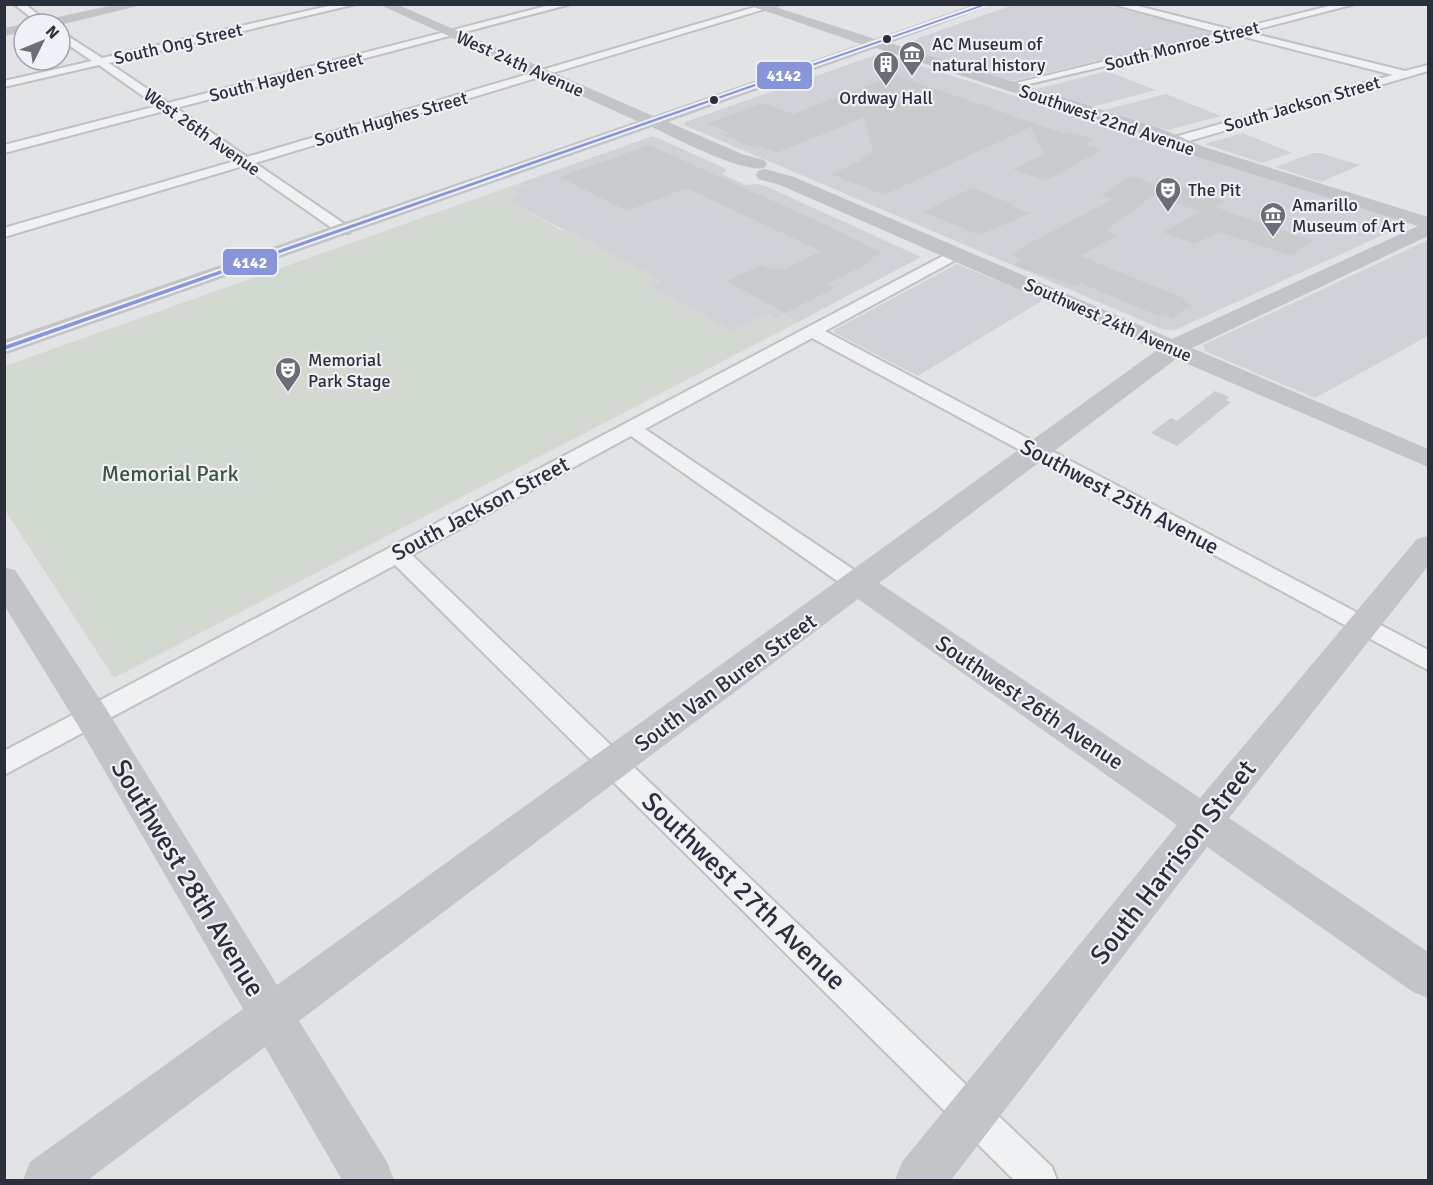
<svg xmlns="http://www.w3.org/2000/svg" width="1433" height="1185" viewBox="0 0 1433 1185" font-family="Signika,sans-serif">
  <rect width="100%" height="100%" fill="#e1e3e5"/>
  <path fill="#d0d2d8" d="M1016,4L1104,5L1207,30L1210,34L1012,81L955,65L921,52L912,43L921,37Z
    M881,53L1408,222L1409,223L1175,330L1162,329L684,125L685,122Z
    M1107,71L1156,90L1092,107L1037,89Z
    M1166,94L1221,116L1168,130L1104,110Z
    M1243,133L1292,153L1262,163L1205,144Z
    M653,136L724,168L727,170L722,174L746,185L759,184L770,188L921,257L798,322L785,314L776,319L767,314L732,331L650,286L661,281L507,200L520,195L512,190L524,185L520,183Z
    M1313,153H1320L1360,165L1321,182L1275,167Z
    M1428,240V336L1315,398L1205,351L1203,345Z
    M957,264L1043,300L918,376L835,333L834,330Z"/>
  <path fill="#d1d9d1" d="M520,183L525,185L512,190L521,195L508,200L562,231L568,229L662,281L651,286L732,331L767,314L776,319L785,314L798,322L114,678L5,510V366Z"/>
  <path fill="#c9cbcd" d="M895,75L1066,134L1070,132L1095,140L1085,145L1101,150L1046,181L1013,169L1044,154L1031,127L884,195L831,174L863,160L859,159L873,153L865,117L776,153L762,146L756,149L724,135L730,133L707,123L764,103L793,114Z
    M649,145L833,228L882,253L871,258L874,260L827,284L835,288L785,313L726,281L762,265L773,270L779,268L783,270L821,251L686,188L627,211L560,177Z
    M1132,176L1164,187L1172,183L1224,201L1215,207L1313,241L1292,256L1219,232L1194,244L1163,232L1200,212L1154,195L1106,230L1118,235L1080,256L1186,299L1184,301L1192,304L1172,318L1165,315L1161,317L1080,283L1077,286L1013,265L1022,259L1010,254L1112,199L1101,195Z
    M972,188L1013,204L1010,206L1031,213L979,235L923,212Z
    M1215,391L1229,397L1226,400L1231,402L1177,446L1151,433L1171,418L1177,421Z"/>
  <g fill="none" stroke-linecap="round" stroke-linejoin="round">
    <g stroke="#bfc1c3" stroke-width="4">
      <path id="street" d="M14,4H25L50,24H39Z
        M337,4H356L109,63L168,103L554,4H571L176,108L247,157L765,4H781L255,163L349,227L351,230L349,233H339L243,166L4,237V228L235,161L164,111L4,153V145L157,106L99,65L4,87V81L92,61L60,39V31L102,58Z
        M1112,4H1130L1233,30L1337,4H1355L1247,32L1405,71L1428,65V71L1175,145L1171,144V138L1393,75L1237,35L1008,89V85L1220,33Z
        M956,249L964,254L961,257L825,331L1428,650V670L812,338L645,429L866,578L869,584L866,590L858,592L850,590L631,436L412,555L1052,1167L1057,1180H1014L395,565L4,775V751Z"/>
    </g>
    <use href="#street" fill="#f0f1f2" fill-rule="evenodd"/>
    <path fill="#c2c4c8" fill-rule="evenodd" d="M118,4H146L60,25L37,24L44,20Z
      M378,4H396L653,116L861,44L745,4H766L875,39L975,4H995L890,43L1157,127L1204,147L1428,217V236L1192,348L1428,449V467L1176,359L879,583L1200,798L1417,539L1428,536V566L1229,818L1428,952V998L1413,992L1207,847L951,1180H895L902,1162L1177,825L858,599L299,1021L387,1162L394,1180H342L265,1047L88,1180H23L30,1162L243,1009L79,727L4,605V567L15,570L105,707L277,985L1157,350L780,185L758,179L756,175L758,171L765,169L794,177L1172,339L1418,226L1192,155L1145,135L876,48L668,122L742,154L764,160L767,164L764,168C742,173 675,138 652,127L4,355V340L637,121Z
      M24,24V32L4,36V28Z"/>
    <g stroke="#eef1f5" stroke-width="4">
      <path id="bus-1" d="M984,4H989L4,350V346Z"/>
    </g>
    <use href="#bus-1" fill="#8896d9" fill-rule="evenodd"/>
  </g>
  <defs>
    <g id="museum-pin" transform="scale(1.35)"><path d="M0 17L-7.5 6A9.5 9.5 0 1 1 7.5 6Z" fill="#6a6e77" stroke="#eef1f5"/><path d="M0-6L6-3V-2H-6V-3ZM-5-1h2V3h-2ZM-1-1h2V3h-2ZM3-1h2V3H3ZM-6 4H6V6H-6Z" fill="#fff"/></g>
    <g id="building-pin" transform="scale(1.35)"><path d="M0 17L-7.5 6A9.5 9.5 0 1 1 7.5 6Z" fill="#6a6e77" stroke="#eef1f5"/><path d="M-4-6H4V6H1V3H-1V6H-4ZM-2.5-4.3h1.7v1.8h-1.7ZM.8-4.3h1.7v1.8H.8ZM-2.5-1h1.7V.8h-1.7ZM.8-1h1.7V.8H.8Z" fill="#fff"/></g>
    <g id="theatre-pin" transform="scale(1.35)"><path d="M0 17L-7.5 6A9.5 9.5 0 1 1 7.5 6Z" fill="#6a6e77" stroke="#eef1f5"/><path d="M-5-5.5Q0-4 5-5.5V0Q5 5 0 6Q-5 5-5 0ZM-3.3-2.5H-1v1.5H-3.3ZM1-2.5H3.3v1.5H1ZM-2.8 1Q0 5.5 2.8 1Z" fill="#fff"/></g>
  </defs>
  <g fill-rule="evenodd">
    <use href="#museum-pin" x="912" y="54"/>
    <use href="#building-pin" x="886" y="64"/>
    <use href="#theatre-pin" x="1168" y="190"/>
    <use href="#museum-pin" x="1273" y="215"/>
    <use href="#theatre-pin" x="288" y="370"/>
  </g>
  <g fill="#2a2f3c" stroke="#eef1f5" stroke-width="2">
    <circle cx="887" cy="39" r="5"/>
    <circle cx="714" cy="100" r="5"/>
  </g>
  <g text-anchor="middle" stroke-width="4.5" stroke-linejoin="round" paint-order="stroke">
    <g font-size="18" fill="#2a2f3c" stroke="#eef1f5">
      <text transform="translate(178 44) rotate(-13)" y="6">South Ong Street</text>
      <text transform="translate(1182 46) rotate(-14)" y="6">South Monroe Street</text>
      <text transform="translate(520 64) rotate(24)" y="6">West 24th Avenue</text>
      <text transform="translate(286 77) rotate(-14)" y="6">South Hayden Street</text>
      <text transform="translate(1302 104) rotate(-16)" y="6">South Jackson Street</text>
      <text transform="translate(391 119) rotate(-16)" y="6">South Hughes Street</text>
      <text transform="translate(1107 120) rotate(19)" y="6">Southwest 22nd Avenue</text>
      <text transform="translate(202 132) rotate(35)" y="6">West 26th Avenue</text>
      <text transform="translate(1108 320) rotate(24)" y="6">Southwest 24th Avenue</text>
    </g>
    <g font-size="18" fill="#2a2f3c" stroke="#eef1f5" text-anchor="start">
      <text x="932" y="50">AC Museum of<tspan x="932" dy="21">natural history</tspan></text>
      <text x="886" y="104" text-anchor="middle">Ordway Hall</text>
      <text x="1188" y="196">The Pit</text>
      <text x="1292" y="211">Amarillo<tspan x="1292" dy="21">Museum of Art</tspan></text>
      <text x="308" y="366">Memorial<tspan x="308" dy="21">Park Stage</tspan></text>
    </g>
    <g font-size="22" fill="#3c5639" stroke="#eef1f5">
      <text x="170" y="481">Memorial Park</text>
    </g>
    <g font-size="22" fill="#2a2f3c" stroke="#eef1f5">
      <text transform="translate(1120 496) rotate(28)" y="8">Southwest 25th Avenue</text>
      <text transform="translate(480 508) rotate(-28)" y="8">South Jackson Street</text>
      <text transform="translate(725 682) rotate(-36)" y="8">South Van Buren Street</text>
      <text transform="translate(1030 702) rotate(34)" y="8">Southwest 26th Avenue</text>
    </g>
    <g font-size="27" fill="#2a2f3c" stroke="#eef1f5">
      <text transform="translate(1173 862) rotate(-52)" y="9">South Harrison Street</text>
      <text transform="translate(188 878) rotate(59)" y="9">Southwest 28th Avenue</text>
      <text transform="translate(744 891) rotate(44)" y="9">Southwest 27th Avenue</text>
    </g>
  </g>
  <g stroke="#eef1f5" stroke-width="2">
    <rect x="756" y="61" width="57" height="29" rx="6" fill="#8896d9"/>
    <rect x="222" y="248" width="56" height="28" rx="6" fill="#8896d9"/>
  </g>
  <g font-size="16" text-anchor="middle" font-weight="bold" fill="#fff">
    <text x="784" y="81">4142</text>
    <text x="250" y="268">4142</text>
  </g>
  <rect width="1433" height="1185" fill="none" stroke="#2a2f3c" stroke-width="12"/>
  <g transform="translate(42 42) rotate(47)"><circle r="28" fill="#eef1f5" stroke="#a0a3ab" stroke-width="1.5"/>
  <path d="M0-4.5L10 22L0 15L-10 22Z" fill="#6a6e77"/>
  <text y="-9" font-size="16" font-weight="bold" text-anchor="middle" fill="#2a2f3c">N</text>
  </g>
</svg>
